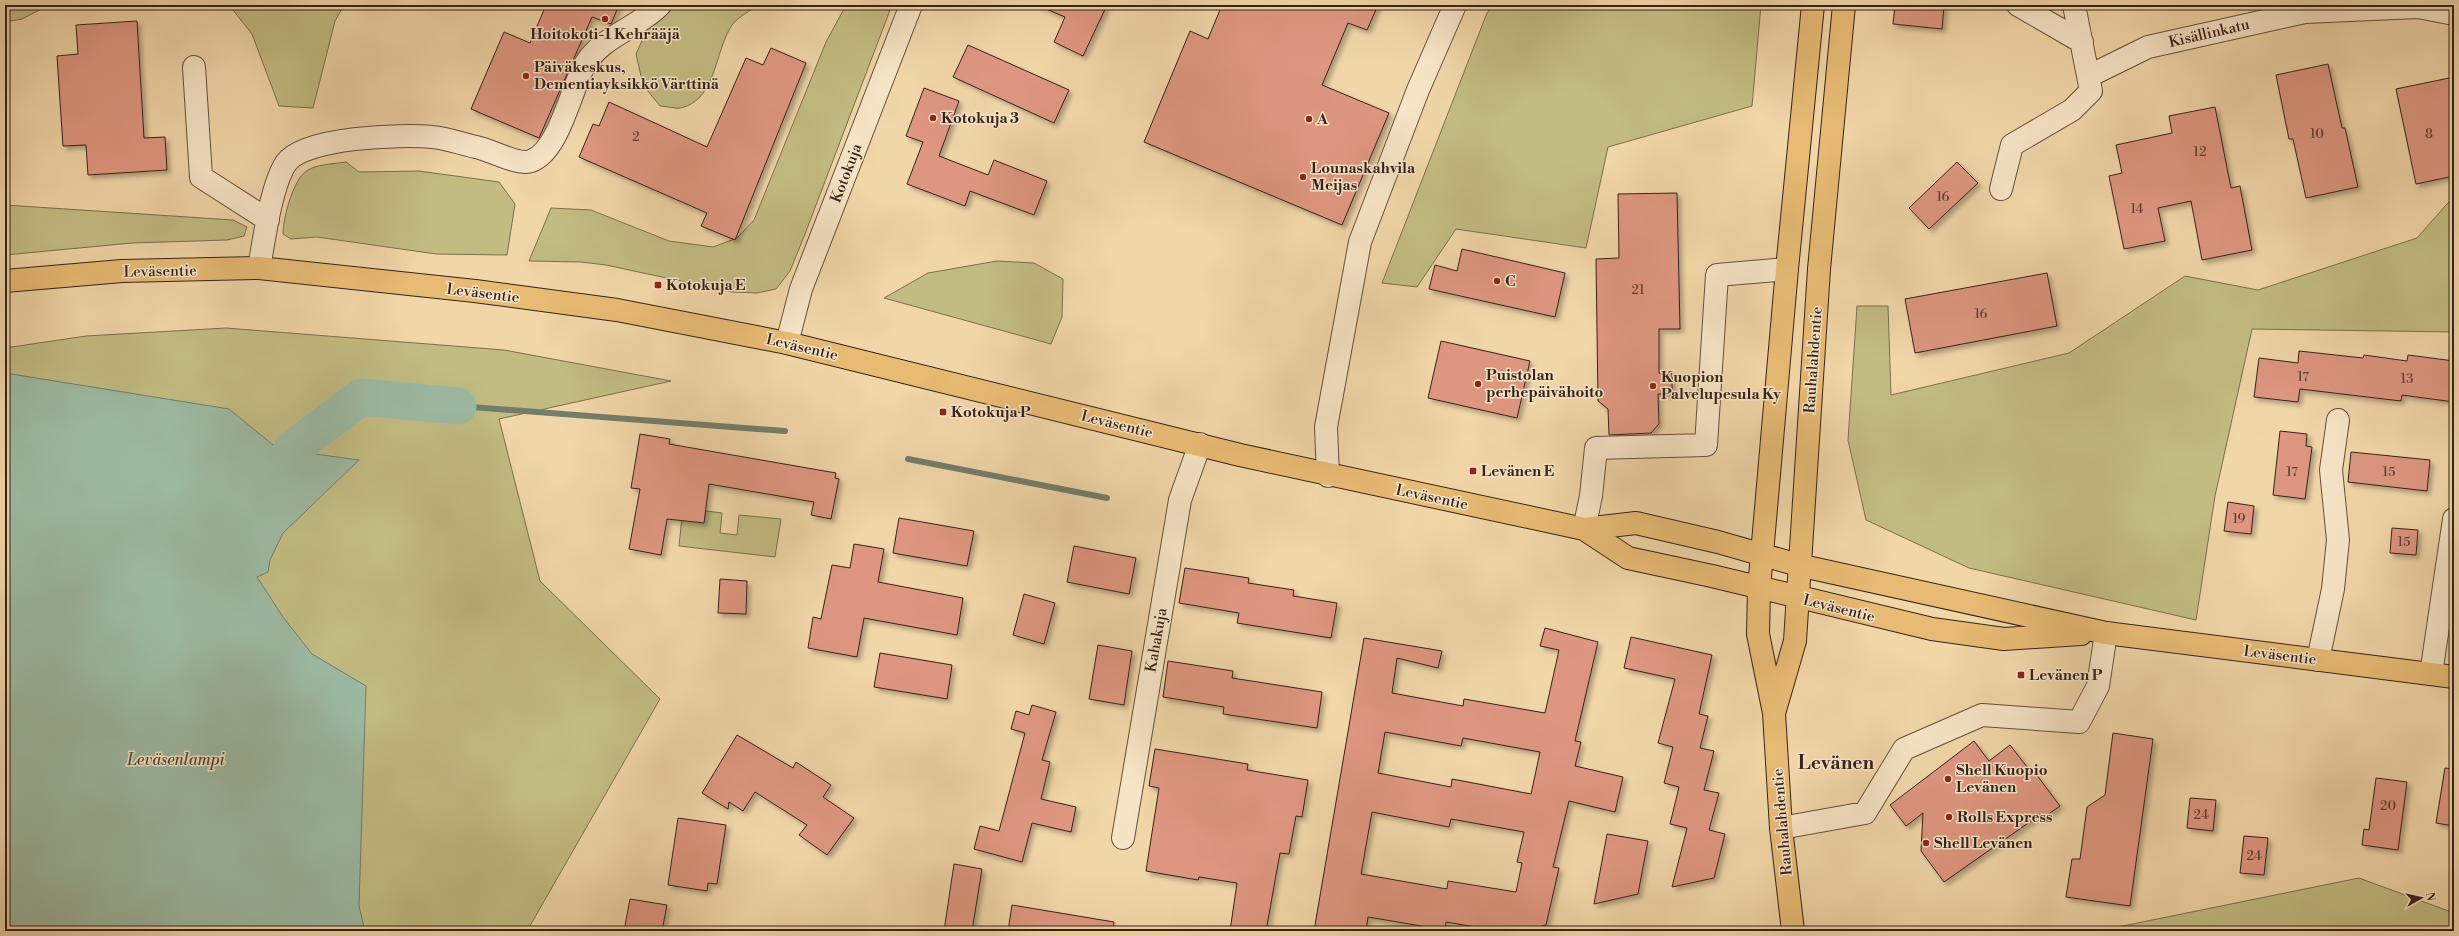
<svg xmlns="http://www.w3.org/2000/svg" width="2459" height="936" viewBox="0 0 2459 936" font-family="'Libre Bodoni',serif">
  <defs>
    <filter id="shadow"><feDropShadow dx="3.5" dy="3.5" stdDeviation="2" flood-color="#0004"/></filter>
  </defs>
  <rect width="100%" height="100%" fill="#f1d6a8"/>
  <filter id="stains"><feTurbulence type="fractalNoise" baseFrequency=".005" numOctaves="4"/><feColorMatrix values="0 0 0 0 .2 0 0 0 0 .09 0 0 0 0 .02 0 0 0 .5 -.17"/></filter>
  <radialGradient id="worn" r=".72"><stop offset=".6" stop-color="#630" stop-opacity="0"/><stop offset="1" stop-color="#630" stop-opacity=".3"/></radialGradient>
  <path fill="#c2bc82" stroke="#7c6f4e" d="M5,5H49L22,19L5,22Z
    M229,5H344L335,21L313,108L279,106L252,34Z
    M674,5H759C751,10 738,17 732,25C714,52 717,99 681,108C675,109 666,106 660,106L643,85L636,54L650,23Z
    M849,5H892L805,234L790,271L776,289L757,293L732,292L606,265L581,262L529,261L551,208L591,210L669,241L713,247L737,238L754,220L826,42L845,7Z
    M1493,5H1761L1752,106L1608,147L1586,248L1456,229L1417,287L1382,283L1487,13Z
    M346,162L359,172L419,171L499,182L515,204L507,255L436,254L317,237L291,239L283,234C283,219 292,184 304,173C313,164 334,164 346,162Z
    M2454,196V332L2252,329L2215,496L2196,620L1969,568L1866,520L1848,440L1857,306H1888L1891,395L2069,353L2185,276L2258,290L2417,238Z
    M5,205L233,220L247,227L244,236L227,240L132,243L5,255Z
    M997,261L1034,263L1063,279L1062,317L1051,344L884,298L928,273Z
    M226,328L504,350L671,381L499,419L540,581L660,699L527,931H293L5,463V348L86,336Z
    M683,508L722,513L720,533L737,535L739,515L781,519L775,557L679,546Z
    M2359,878L2454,913V931H2098Z"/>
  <path fill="#9cbaa3" stroke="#737d6c" d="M5,373L229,409L278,449L359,460L283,533L270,560L268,572L257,577L283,617L312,654L366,686L359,906L365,931H5Z"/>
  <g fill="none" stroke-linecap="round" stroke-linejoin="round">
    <path stroke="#737d6c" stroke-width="6" d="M458,406L785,431
      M908,459L1107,498"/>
    <path stroke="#9cbaa3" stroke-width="37" d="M291,450L361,397L458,406"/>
  </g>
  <path fill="#de9680" stroke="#362219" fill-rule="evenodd" filter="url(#shadow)" d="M546,5H619L611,24L592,17L539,138L471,109L504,32L530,43Z
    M1037,5H1107L1083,56L1054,42L1065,17Z
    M1222,5H1378L1367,30L1348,23L1322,85L1389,113L1342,225L1144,142L1190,31L1208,39Z
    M1895,5H1944L1942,29L1893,24Z
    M137,21L144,138L165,137L167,170L88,175L86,145L63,146L57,56L78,54L76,25Z
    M968,45L1069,90L1054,123L953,77Z
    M771,48L806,63L735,240L701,226L707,213L579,157L593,124L599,126L609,102L707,147L746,58L763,65Z
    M2328,64L2342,128H2345L2358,187L2306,198L2293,139H2289L2276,75Z
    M2454,77V125L2451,126L2454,140V176L2416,184L2396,89Z
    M924,88L959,101L939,156L988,175L994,160L1047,181L1034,215L970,191L965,206L907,184L923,142L906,136Z
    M2215,107L2231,188L2240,186L2252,250L2202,260L2191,201L2158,208L2165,241L2124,249L2109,176L2122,173L2116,145L2172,133L2169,116Z
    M1957,162L1978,183L1929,229L1909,208Z
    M1677,193L1680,329H1659V373H1672V394H1658L1659,424L1651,433L1609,435L1608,409L1598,401L1596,259L1619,258L1618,194Z
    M1462,249L1565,273L1555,317L1429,289L1435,265L1457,271Z
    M2047,273L2057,326L1915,353L1905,299Z
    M1441,341L1530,361L1517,418L1428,398Z
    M2299,351L2363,358L2364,355L2407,361L2408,355L2454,361V402L2402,395L2401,401L2300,389L2298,402L2254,397L2259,358L2298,363Z
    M2280,431L2307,434L2306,446L2312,447L2305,499L2273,495Z
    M640,434L670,439L669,444L836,473L835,478L839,479L831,519L811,515L814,502L709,484L704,523L667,519L661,555L629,549L640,489L631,488Z
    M2351,452L2430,460L2427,491L2348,482Z
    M2228,502L2254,506L2251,534L2224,531Z
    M899,518L974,531L967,566L893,553Z
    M2392,528L2418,530L2416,555L2390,553Z
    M854,544L884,549L878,582L963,598L957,635L864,618L857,657L808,648L813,617L821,619L832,565L850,568Z
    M1074,546L1136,558L1129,594L1067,582Z
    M1185,568L1249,578L1248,583L1294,590L1293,596L1337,603L1331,638L1237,623L1239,613L1179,603Z
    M720,579L747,581L746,614L718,613Z
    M1024,594L1055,603L1044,644L1013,635Z
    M1545,628L1598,642L1575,741L1581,742L1575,766L1623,777L1615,812L1569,801L1553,867L1559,868L1546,925L1524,931H1499L1446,922L1445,930L1368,917L1366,931H1314L1364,638L1442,651L1438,668L1397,658L1392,693L1463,706L1464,699L1545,713L1559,650L1540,646ZM1385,732L1461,746L1463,738L1540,752L1531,794L1452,779L1451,787L1378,773ZM1372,812L1449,827L1451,819L1524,832L1517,862L1522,863L1516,892L1448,881L1447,889L1361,874Z
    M1631,637L1712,655L1699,714L1708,716L1700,748L1714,751L1704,790L1719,793L1709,830L1725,834L1714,878L1672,887L1687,828L1670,824L1679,787L1664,783L1673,747L1658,743L1675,679L1624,668Z
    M1098,645L1132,651L1124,705L1089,699Z
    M880,653L952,665L947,699L874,687Z
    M1168,661L1233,671L1232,678L1322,692L1317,728L1223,714L1224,707L1163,697Z
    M1032,705L1056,712L1042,760L1050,762L1041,799L1076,807L1071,832L1032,823L1022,862L974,849L980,826L999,831L1025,733L1011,729L1016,711L1029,715Z
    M2113,733L2153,739L2130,906L2066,897L2072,859H2080L2087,807L2105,795Z
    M737,735L793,768L796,762L831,785L823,797L854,818L827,855L799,835L807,825L755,792L743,811L729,802L728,809L702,793Z
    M1974,741L1989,761L2010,745L2031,772L2033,770L2060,806L2043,818L2041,814L1944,882L1921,851L1923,813L1906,826L1890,805Z
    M1155,749L1248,764L1247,770L1308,780L1302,817L1296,816L1289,854L1280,853L1266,931H1230L1237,883L1199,877L1198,880L1146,871L1159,788L1149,786Z
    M2445,768L2454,769V826L2436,823Z
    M2376,778L2407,782L2398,850L2362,845L2364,829L2369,830Z
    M2190,798L2216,800L2213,831L2187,828Z
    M678,818L726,825L717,884L708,883L707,891L668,885Z
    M1607,834L1648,841L1638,894L1594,904Z
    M2244,836L2268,838L2264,875L2240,873Z
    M954,864L982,869L972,931H944Z
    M630,899L667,905L662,931H624Z
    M1012,905L1114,922L1113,931H1008Z"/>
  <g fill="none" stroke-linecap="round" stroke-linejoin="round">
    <g stroke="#654f3d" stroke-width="24">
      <path id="minor" d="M2018,5L2082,42
        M194,67L201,177L268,220
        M2089,76L2148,47L2305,12L2418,7L2454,14
        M2001,189L2012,145L2072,110L2091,91L2074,5
        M259,268C264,240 271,186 286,163C304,137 402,134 432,137C447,138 462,144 476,147C491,150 519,166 531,161C558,152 571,91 583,68C600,36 637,29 660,5
        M787,343L801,289L911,5
        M1328,476L1326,427L1360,242L1418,90L1455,5
        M1584,529L1591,496L1596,448L1706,445L1717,275L1787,269
        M2318,660L2333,589L2338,540L2331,470L2338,420
        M2431,674L2454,519
        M1781,828L1865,813L1904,749L1982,715L2079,722L2098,686L2106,633
        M1123,838L1180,500L1200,444"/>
    </g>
    <g stroke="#362219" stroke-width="24">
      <path id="major" d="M5,281L122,271L259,268L475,291L617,310L787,343L1240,455L1584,529L1636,523L1718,542L1798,565L2106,633L2454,677
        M1584,529L1628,558L1712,576L1932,629L2004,639L2081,634
        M1775,710L1795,641L1819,269L1844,5
        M1793,931L1781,828L1774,713L1758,634L1759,588L1787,269L1813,5"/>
    </g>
    <use href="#minor" stroke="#f6e4c6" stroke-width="22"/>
    <use href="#major" stroke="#e8bb74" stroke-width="22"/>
  </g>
  <g fill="#8f2418" stroke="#f6e4c6" stroke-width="1.5">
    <circle cx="605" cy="19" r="4"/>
    <circle cx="526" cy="76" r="4"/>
    <circle cx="933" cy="118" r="4"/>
    <circle cx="1309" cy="119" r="4"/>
    <circle cx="1303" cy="177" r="4"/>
    <circle cx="1497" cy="281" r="4"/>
    <rect x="654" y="281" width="8" height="8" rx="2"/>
    <circle cx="1478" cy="384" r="4"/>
    <circle cx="1653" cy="386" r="4"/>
    <rect x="939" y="408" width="8" height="8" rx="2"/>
    <rect x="1469" y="467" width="8" height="8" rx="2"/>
    <rect x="2017" y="671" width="8" height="8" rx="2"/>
    <circle cx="1948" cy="779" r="4"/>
    <circle cx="1949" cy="817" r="4"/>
    <circle cx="1926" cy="843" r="4"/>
  </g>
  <g text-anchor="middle" stroke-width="3" stroke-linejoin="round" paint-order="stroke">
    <g font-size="13" fill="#603f33">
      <text x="2317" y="138">10</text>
      <text x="2429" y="138">8</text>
      <text x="636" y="141">2</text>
      <text x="2200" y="156">12</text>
      <text x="1943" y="201">16</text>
      <text x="2137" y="213">14</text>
      <text x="1638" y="294">21</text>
      <text x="1981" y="318">16</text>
      <text x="2303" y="381">17</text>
      <text x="2407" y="383">13</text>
      <text x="2292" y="476">17</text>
      <text x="2389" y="476">15</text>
      <text x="2239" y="523">19</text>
      <text x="2404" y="546">15</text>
      <text x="2388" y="810">20</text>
      <text x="2201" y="819">24</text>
      <text x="2254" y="860">24</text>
    </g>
    <g font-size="15" fill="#362219" stroke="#f6e4c6">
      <text transform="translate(2209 33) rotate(-13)" y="5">Kisällinkatu</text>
      <text transform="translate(846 173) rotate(-69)" y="5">Kotokuja</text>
      <text transform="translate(160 271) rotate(-1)" y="5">Leväsentie</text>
      <text transform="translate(483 293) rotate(7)" y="5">Leväsentie</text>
      <text transform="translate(802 347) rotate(13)" y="5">Leväsentie</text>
      <text transform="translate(1813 360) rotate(-86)" y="5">Rauhalahdentie</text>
      <text transform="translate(1117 424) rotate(14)" y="5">Leväsentie</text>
      <text transform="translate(1432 497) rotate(12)" y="5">Leväsentie</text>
      <text transform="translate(1839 608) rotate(14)" y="5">Leväsentie</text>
      <text transform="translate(1156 640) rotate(-80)" y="5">Kahakuja</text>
      <text transform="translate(2280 655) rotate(7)" y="5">Leväsentie</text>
      <text transform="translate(1782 822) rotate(-95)" y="5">Rauhalahdentie</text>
    </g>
    <g font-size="15" font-weight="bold" fill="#362219" stroke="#f6e4c6" text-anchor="start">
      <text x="605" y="39" text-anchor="middle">Hoitokoti-1 Kehrääjä</text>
      <text x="534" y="72">Päiväkeskus,<tspan x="534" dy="17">Dementiayksikkö Värttinä</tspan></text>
      <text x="941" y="123">Kotokuja 3</text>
      <text x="1317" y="124">A</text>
      <text x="1311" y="173">Lounaskahvila<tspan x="1311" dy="17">Meijas</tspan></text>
      <text x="1505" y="286">C</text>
      <text x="666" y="290">Kotokuja E</text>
      <text x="1486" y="380">Puistolan<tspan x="1486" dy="17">perhepäivähoito</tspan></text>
      <text x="1661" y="382">Kuopion<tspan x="1661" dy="17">Palvelupesula Ky</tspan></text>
      <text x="951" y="417">Kotokuja P</text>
      <text x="1481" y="476">Levänen E</text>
      <text x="2029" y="680">Levänen P</text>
      <text x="1956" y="775">Shell Kuopio<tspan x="1956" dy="17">Levänen</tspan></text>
      <text x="1957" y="822">Rolls Express</text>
      <text x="1934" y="848">Shell Levänen</text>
    </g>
    <g font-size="16" font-style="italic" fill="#50483c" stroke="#f6e4c6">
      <text x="176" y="765">Leväsenlampi</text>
    </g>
    <g font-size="19" font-weight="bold" fill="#362219" stroke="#f6e4c6">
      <text x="1836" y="769">Levänen</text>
    </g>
  </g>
  <rect width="2459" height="936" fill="none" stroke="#f1d6a8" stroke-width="20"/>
  <rect x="6" y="6" width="2447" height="924" fill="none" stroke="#362219" stroke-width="2"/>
  <rect x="10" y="10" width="2439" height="916" fill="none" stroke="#362219"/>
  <g transform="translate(2421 898) rotate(82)" stroke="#f6e4c6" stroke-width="3" paint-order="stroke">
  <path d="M0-3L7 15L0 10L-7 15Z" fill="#362219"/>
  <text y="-6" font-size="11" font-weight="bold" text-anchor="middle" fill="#362219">N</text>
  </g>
  <rect width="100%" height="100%" filter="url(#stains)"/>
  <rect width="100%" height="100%" fill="url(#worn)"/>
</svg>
